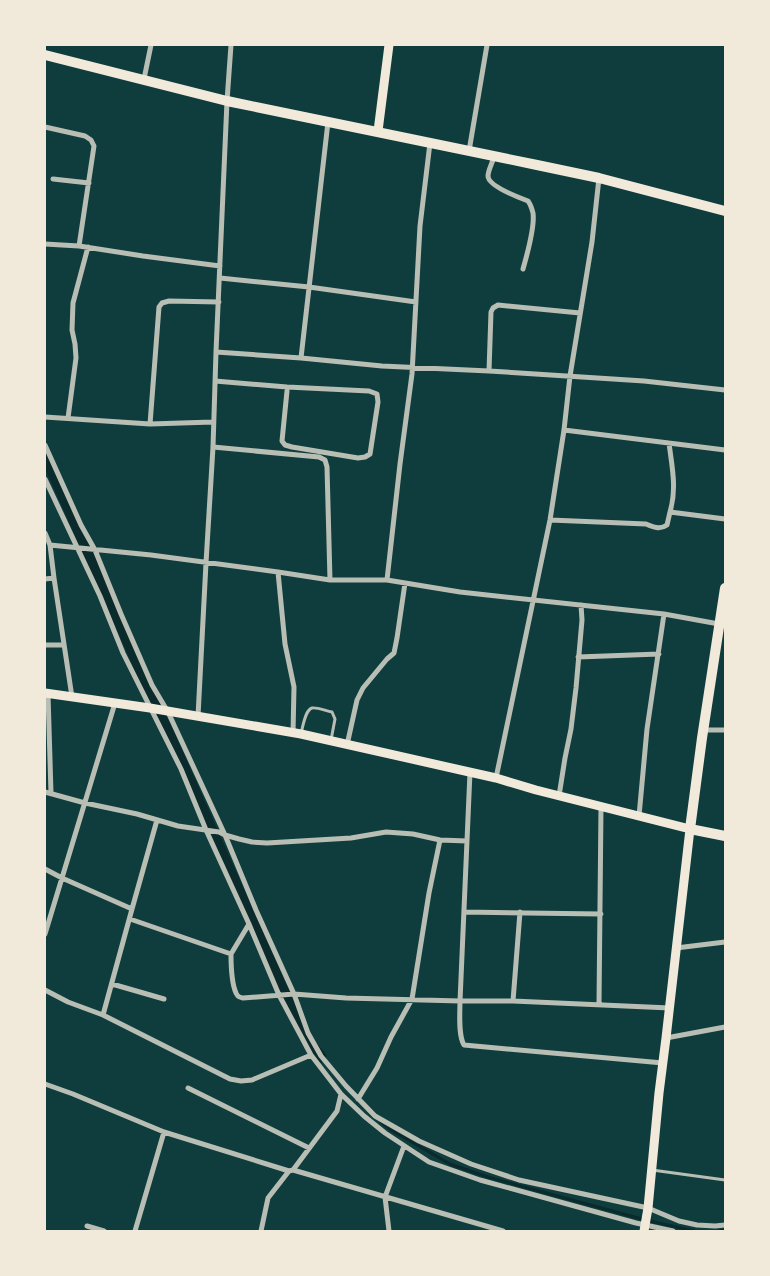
<svg xmlns="http://www.w3.org/2000/svg" width="770" height="1276" viewBox="0 0 770 1276" font-family="'DM Sans',sans-serif">
  <rect width="100%" height="100%" fill="#0f3d3e"/>
  <g fill="none" stroke-linecap="round" stroke-linejoin="round">
    <path stroke="#0a2a2b" stroke-width="3" d="M381,1122L391,1130L450,1164L488,1177L642,1219L694,1231
      M719,1231L725,1230"/>
    <path stroke="#0a2a2b" stroke-width="11" d="M45,455L290,1006L304,1036L321,1057"/>
    <path stroke="#b8beb3" stroke-width="3" d="M301,733C303,727 305,710 312,708C317,707 326,711 332,712L335,719L331,740
      M652,1170L725,1180"/>
    <path stroke="#b8beb3" stroke-width="5" d="M144,79L151,45
      M45,127L85,136L91,140L94,146L79,246
      M469,151L487,45
      M494,156C493,162 488,170 488,176C488,186 520,198 528,201C531,205 532,209 533,213C535,227 527,255 523,269
      M53,179L89,183
      M45,244L79,246L143,256L220,266
      M220,278L309,287L416,302
      M216,352L301,358L382,366L489,371L644,381L725,390
      M301,358L328,122
      M489,371L491,312L493,308L498,305L580,313
      M215,381L287,387L369,391L377,394L378,402L370,454L365,457L358,458L292,447L285,445L282,441L287,391
      M45,417L150,424L213,422
      M68,418L76,358L75,344L72,330L73,303L88,247
      M150,424L159,307L162,303L169,301L219,302
      M564,430L725,450
      M669,443C672,467 677,488 670,512
      M45,445L81,525L95,550L121,614L152,685L168,712L225,835L256,910L294,994L308,1033L321,1056L346,1086L375,1116L419,1141L471,1164L519,1180L648,1208L679,1221L697,1225L715,1226L725,1225
      M213,447L319,457L325,460L327,467L330,580
      M45,479L100,596L123,653L181,769L206,830L249,924L279,995L311,1055L341,1094L364,1116L385,1133L429,1162L480,1180L636,1223L673,1231
      M550,520L646,524C653,527 660,530 667,525L670,512L725,519
      M45,533L50,545L54,578L72,697
      M50,545L151,555L278,572L330,580H387L460,592L664,614L719,624
      M278,572L285,644L294,687L293,733
      M45,579L54,578
      M387,580L400,464L412,374L420,226L430,143
      M45,645H63
      M578,657L659,654
      M48,694L51,793
      M198,716L206,563L213,447L216,352L227,101L231,45
      M704,730H725
      M347,745L357,700L363,688L387,659L394,653L397,638L405,583
      M470,772L460,1001C460,1013 458,1035 464,1045L663,1063
      M496,778L550,520L564,430L570,376L592,242L599,178
      M45,792L85,803L137,814L178,826L219,832L225,835L239,839L252,842L267,843L351,838L386,832L413,834L440,840L467,841
      M559,796L565,758L571,729L576,688L582,620L581,605
      M639,816L647,729L664,614
      M45,869L62,878L132,909L103,1015
      M132,909L157,820
      M464,912L601,914
      M130,919L231,954L249,924
      M45,934L115,703
      M676,948L725,942
      M231,954C231,965 232,984 236,993C238,997 239,997 243,998L294,994L346,998L460,1001H513L670,1008
      M112,984L164,999
      M45,990L68,1002L103,1015L230,1079L241,1081L252,1080L311,1055
      M513,1001L520,912
      M599,1004L601,807
      M666,1038L725,1027
      M45,1084L73,1094L164,1132L289,1171L293,1170L503,1231
      M188,1088L309,1148
      M358,1099L377,1068L391,1037L412,999L429,893L440,840
      M293,1170L337,1111L341,1094
      M87,1226L104,1231
      M135,1231L164,1132
      M261,1231L268,1198L289,1171
      M389,1231L385,1197L404,1146"/>
    <path stroke="#f1e9da" stroke-width="9" d="M378,131L389,45
      M45,693L150,708L301,734L496,778L536,790L690,829L666,1038L659,1093L648,1208L644,1231"/>
    <path stroke="#f1e9da" stroke-width="10" d="M45,55L227,101L537,165L599,178L725,211
      M725,588L702,738L690,829L725,836"/>
  </g>
  <rect width="770" height="1276" fill="none" stroke="#f1e9da" stroke-width="92"/>
</svg>
